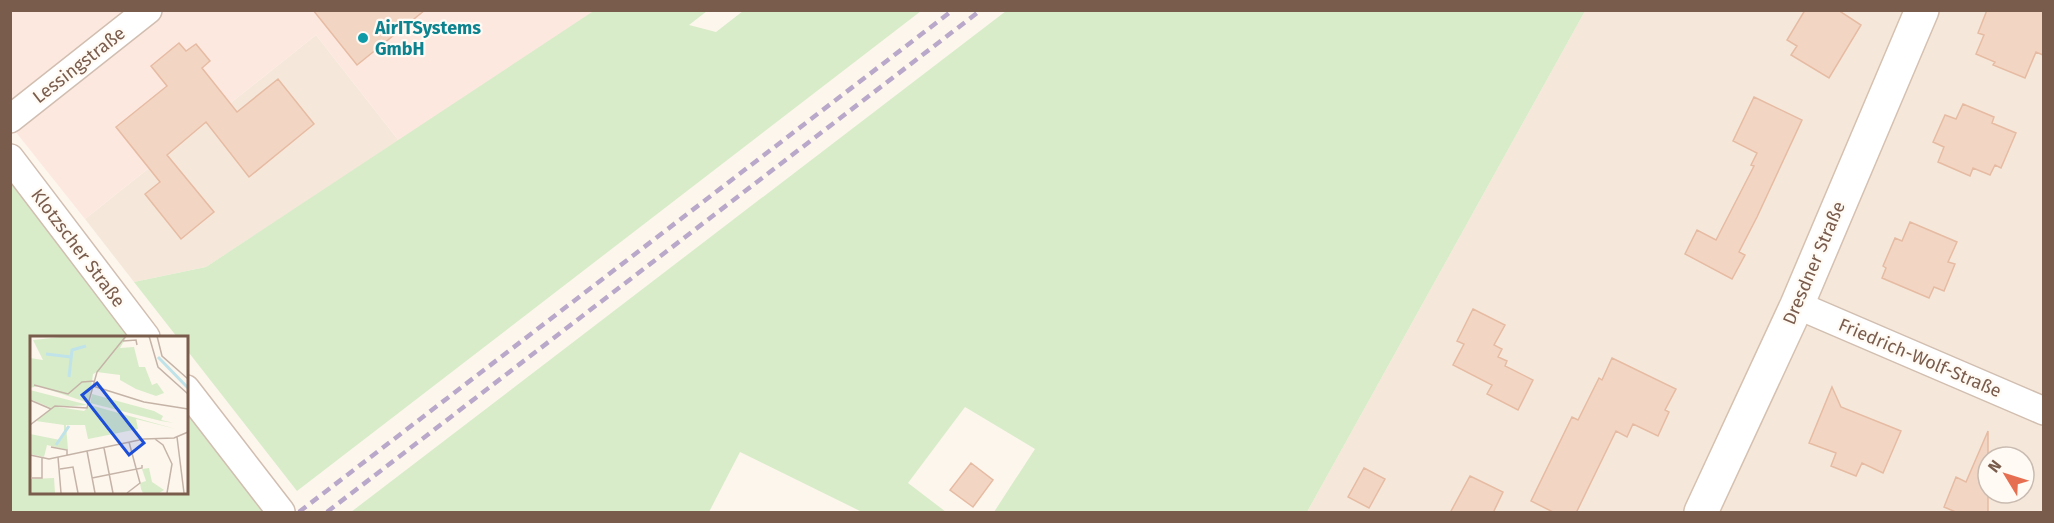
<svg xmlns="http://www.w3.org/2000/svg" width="2054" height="523" viewBox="0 0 2054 523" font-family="'Fira Sans',sans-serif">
  <rect width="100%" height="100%" fill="#fdf6ec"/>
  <path fill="#f5e8da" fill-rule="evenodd" d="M1585,11H2043V512H1307ZM1988,457H2024V493H1988Z
    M316,35L399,141L206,267L134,282L85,219Z"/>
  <path fill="#fde8e0" d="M11,11H595L399,141L316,35L85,219L11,126Z"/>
  <path fill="#d8ecc9" d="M595,10L707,11L689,25L716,32L743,11H921L297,491L186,349V337H177L134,282L206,267Z
    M1006,11H1585L1307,512H994L1035,449L965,407L908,483L946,512H862L740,452L709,512H351Z
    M10,168L140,337H32V492H186V397L271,512H11Z"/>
  <path fill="#f3d5c3" stroke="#e6bba3" stroke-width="1.5" d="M313,10H425L357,65Z
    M1805,10H1838L1861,25L1829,78L1791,55L1797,46L1787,40Z
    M1987,10H2043V55L2036,52L2025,78L1993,65L1995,62L1976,54L1984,35L1978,33Z
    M179,43L186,51L196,44L210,61L202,68L237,112L278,79L314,124L249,177L206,122L167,155L214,212L181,239L145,194L160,182L116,127L167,86L151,66Z
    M1754,97L1802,120L1757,217L1739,252L1745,255L1732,279L1685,254L1697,230L1716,240L1754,166L1751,165L1757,153L1733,141Z
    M1963,104L1994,117L1992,123L2016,133L2001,168L1995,165L1990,175L1973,168L1970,176L1938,162L1944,147L1933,142L1945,115L1956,119Z
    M1910,222L1957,242L1948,262L1955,264L1944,291L1934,287L1929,298L1882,278L1886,268L1883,266L1895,238L1902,241Z
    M1473,309L1505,325L1494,345L1502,349L1498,357L1507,361L1505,366L1533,380L1518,410L1487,394L1492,385L1453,365L1464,344L1457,341Z
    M1612,358L1676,389L1665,410L1669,412L1658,436L1633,424L1627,437L1616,431L1576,513H1555L1531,501L1572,417L1578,420L1599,378L1602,380Z
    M1832,387L1841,407L1901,431L1883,473L1862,463L1856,476L1831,466L1836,453L1809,443Z
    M1988,431V513H1958L1944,507L1956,477L1966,482Z
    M971,463L993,480L973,507L950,490Z
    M1364,468L1385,479L1369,508L1348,497Z
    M1470,476L1503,492L1493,513H1450Z"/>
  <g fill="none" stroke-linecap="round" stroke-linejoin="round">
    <g stroke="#d1beb0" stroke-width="30">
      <path id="street" d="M10,119L148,10
        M10,158L146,337
        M1797,305L2044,411
        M186,389L281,512"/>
    </g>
    <g stroke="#d6c0b0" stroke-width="36">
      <path id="secondary" d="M1701,512L1797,305L1922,10"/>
    </g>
    <use href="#street" stroke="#fff" stroke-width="27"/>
    <use href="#secondary" stroke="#fff" stroke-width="33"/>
    <path stroke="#b9a8c9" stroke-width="4.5" stroke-dasharray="9 6" stroke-linecap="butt" d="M299,512L953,10
      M327,512L981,10"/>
  </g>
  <circle fill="#0f9aa8" stroke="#fffaf3" stroke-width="2" cx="363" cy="38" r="6"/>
  <g text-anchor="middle" stroke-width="4.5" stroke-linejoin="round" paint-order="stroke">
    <g font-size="18" font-weight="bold" fill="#0d838f" stroke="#fffaf3" text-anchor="start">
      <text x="375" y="34">AirITSystems<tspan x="375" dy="21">GmbH</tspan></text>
    </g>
    <g font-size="18" fill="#7a5c4d" stroke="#fffaf3">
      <text transform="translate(79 65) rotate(-38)" y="6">Lessingstraße</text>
      <text transform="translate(78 248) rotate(53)" y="6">Klotzscher Straße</text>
      <text transform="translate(1814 263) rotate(-67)" y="6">Dresdner Straße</text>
      <text transform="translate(1920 358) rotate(23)" y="6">Friedrich-Wolf-Straße</text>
    </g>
  </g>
  <g transform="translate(30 336)">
    <rect width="158" height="158" fill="#fdf6ec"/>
    <path d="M40,0H97L90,12L104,11L109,31H115L122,49L127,47L134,57L126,60L106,53L90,44V39L67,36L63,38L59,67L8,50L0,52V22L13,24L3,4ZM0,54L58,69L28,71L54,75L60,69L146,93L106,83L108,93L58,103L55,89H36L38,114L17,109L14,121L0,118V98L30,104L34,97V89L6,85L21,72L0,63ZM62,58L124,75L133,80L131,84L144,87L131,85L60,67ZM119,132L122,146L134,154L129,157H113L111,153L110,147L116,145L112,133ZM24,142L25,157H0V143Z" fill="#d8ecc9"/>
    <path fill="none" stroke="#bfe3e8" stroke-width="3" d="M16,18L41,21M128,21L158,52M39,41L42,14L56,10M26,109L39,90"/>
    <path fill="none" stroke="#c5b3a7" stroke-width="1.5" d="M119,0L128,31L158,58M127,0L132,20L158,43M93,5L106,4L107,9M4,49L38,58L52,46L65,45M63,50L114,66L158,73M0,64L21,73M0,89L25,70L57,72L67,36L96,0M147,101L154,157M125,103L133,109L142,128L137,157M21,111L37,114V119M74,112L83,157M57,115L65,157M0,119L19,123L114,103L144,102L158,96M28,121L31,157M30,133L43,131L48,157M2,142H12V122M62,142L112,132V129M97,157L110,147L99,106"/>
    <path fill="#1d4ed8" fill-opacity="0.15" stroke="#1d4ed8" stroke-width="3" d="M67,47L114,107L99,119L52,59Z"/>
    <rect width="158" height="158" fill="none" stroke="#7a5c4d" stroke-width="3"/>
  </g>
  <rect width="2054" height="523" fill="none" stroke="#7a5c4d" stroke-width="24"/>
  <g transform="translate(2006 475) rotate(308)"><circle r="28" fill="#fffaf3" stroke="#cabbb1" stroke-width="1.5"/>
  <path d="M0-4.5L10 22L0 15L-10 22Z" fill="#e76f51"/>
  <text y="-9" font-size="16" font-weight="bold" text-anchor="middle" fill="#7a5c4d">N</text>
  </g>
</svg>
